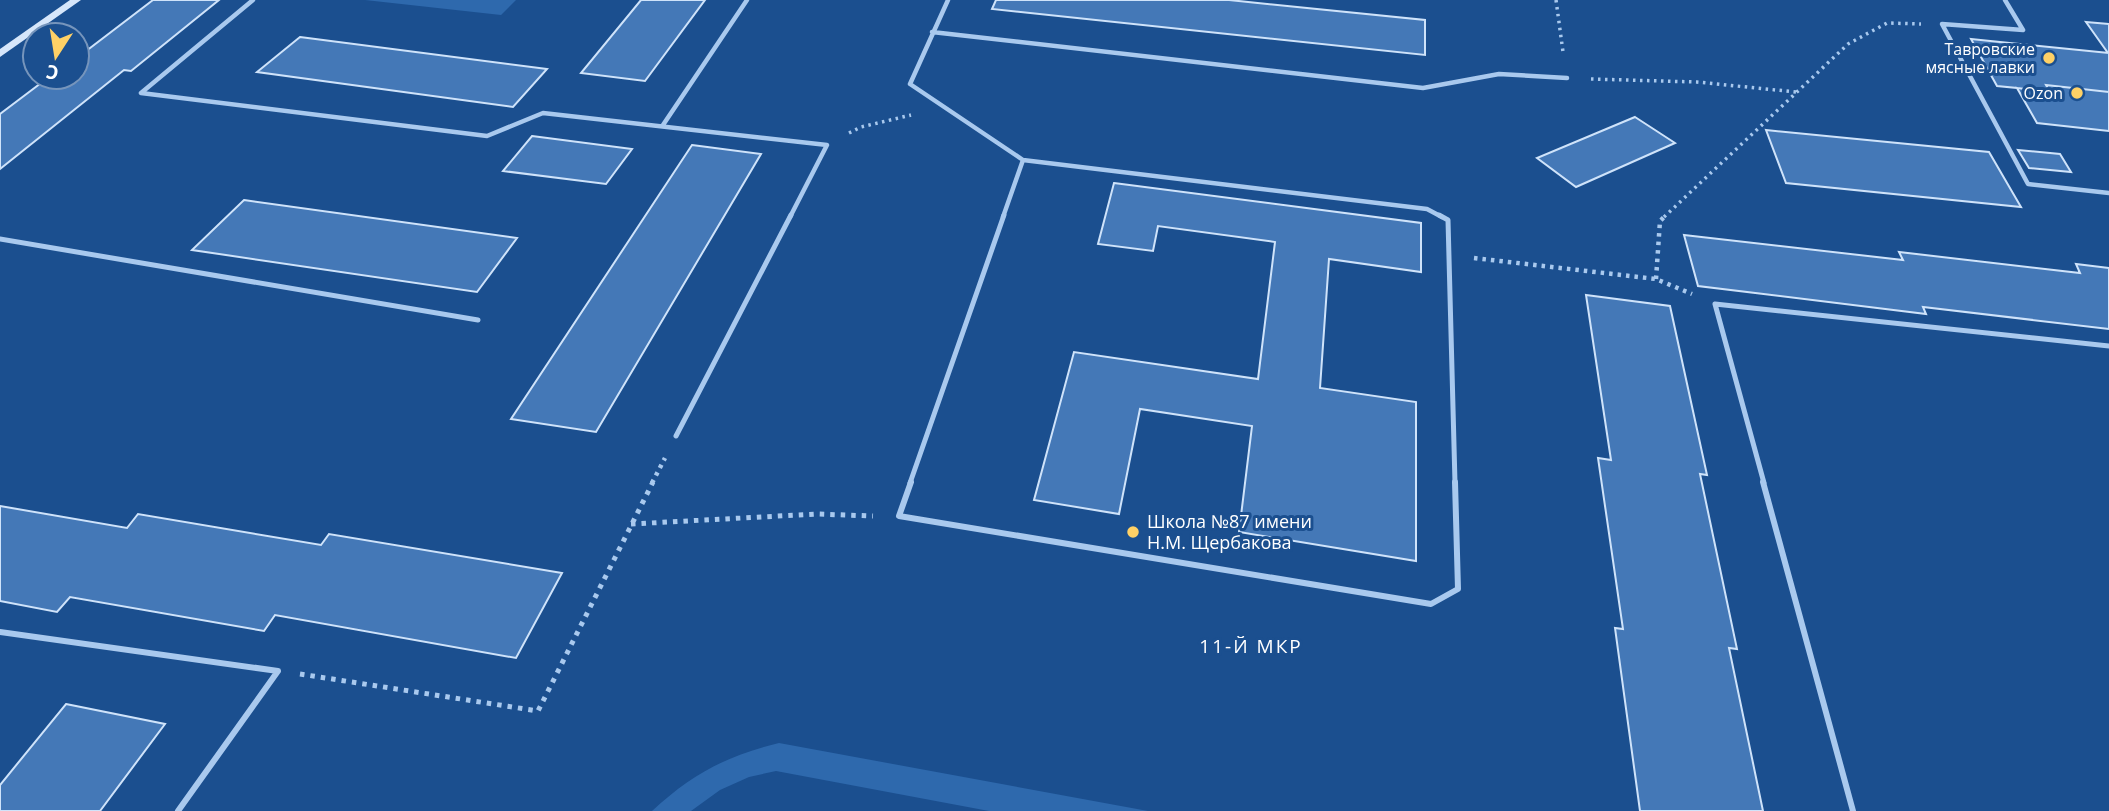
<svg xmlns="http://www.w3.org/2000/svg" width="2109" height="811" viewBox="0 0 2109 811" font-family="'Open Sans',sans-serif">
  <rect width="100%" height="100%" fill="#1b4f8f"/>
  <path fill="#2e69ad" d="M365,0H516L501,15Z
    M779,743L1148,811H989L776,771L749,777L720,790L691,811H652C692,774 726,756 779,743Z"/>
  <path fill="#4478b7" stroke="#cfe3fa" stroke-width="2" d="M153,0H219L131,71L124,70L0,169V114L49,77H77V58Z
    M641,0H705L645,81L581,73Z
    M996,0H1229L1425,20V55L992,9Z
    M2086,22L2109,24V53H2108Z
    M300,37L547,69L513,107L257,72Z
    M1971,39L2109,53V131L2037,123L2017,88L1997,86Z
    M2046,85L2109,92V131L2037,123L2017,88L2050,92Z
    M1635,117L1675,143L1576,187L1537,158Z
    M1766,130L1989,152L2021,207L1786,183Z
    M532,136L632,149L606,184L503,171Z
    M692,145L761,154L596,432L511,419Z
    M2018,150L2060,154L2071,172L2029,168Z
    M1114,183L1421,223V272L1329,259L1320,388L1416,402V561L1239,532L1252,426L1140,409L1119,514L1034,500L1074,352L1258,379L1275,242L1158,226L1153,251L1098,244Z
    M244,200L517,238L477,292L192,250Z
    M1684,235L1903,260L1899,252L2080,273L2076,264L2109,268V329L1923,307L1926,314L1698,286Z
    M1586,295L1670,306L1707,475L1700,474L1737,649L1729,648L1763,811H1640L1615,628L1623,629L1598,458L1611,460Z
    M0,506L127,528L138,514L321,545L329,534L562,573L516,658L275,615L264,631L70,597L57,612L0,601Z
    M66,704L165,724L100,811H0V785Z"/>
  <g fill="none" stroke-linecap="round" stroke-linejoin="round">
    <path stroke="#a9c9ee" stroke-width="3.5" stroke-dasharray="2.5 4.5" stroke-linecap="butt" d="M1556,0L1563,52
      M1591,79L1697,82L1796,92
      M849,133L861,127L911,115
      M1664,217L1848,44L1887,23L1921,24"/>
    <path stroke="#a9c9ee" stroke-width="4.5" stroke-dasharray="3.5 5" stroke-linecap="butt" d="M1474,258L1656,279L1692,294
      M1656,279L1660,221L1666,215
      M652,483L665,458"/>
    <path stroke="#a9c9ee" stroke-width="5" stroke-dasharray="4.5 6" stroke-linecap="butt" d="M631,524L817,514L873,516
      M300,674L538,711L653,482"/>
    <path stroke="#a9c9ee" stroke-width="4.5" d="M253,0L141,93L487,136L543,113L827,145L790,217
      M948,0L910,84L1023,160
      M2005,0L2023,30L1942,24L2028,184L2109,193
      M932,32L1423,88L1499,74L1567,78
      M663,125L747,0
      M1023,160L1427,209L1442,217
      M1003,217L1023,160"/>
    <path stroke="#a9c9ee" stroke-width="5" d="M1439,215L1448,220L1455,483
      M0,239L478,320
      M676,436L791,215
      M910,483L1004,215
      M1764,483L1715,304L2109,346"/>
    <path stroke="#a9c9ee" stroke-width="6" d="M911,482L899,516L1431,604L1458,589L1455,482
      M1763,482L1853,811
      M0,632L278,671L178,811"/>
    <path fill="#d6e6fa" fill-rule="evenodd" d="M70,0H81L0,57V49Z"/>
  </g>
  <g fill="#ffd166" stroke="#1b4f8f" stroke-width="2.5">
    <circle cx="2049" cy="58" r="7"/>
    <circle cx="2077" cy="93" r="7"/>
    <circle cx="1133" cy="532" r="7"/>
  </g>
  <g text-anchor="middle" stroke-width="6" stroke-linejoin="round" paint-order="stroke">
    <g font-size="16" fill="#fff" stroke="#1b4f8f" text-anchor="end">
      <text x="2035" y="55">Тавровские<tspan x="2035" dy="18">мясные лавки</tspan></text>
      <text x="2063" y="99">Ozon</text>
    </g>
    <g font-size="18" fill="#fff" stroke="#1b4f8f" text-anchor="start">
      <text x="1147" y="528">Школа №87 имени<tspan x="1147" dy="21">Н.М. Щербакова</tspan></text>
    </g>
    <g font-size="19" letter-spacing="2" fill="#fff" stroke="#1b4f8f">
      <text x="1251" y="653">11-Й МКР</text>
    </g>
  </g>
  <g transform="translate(56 56) rotate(192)"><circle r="33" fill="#1b4f8f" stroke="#7695bc" stroke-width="2"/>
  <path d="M0-5L12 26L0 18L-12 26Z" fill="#ffd166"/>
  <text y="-10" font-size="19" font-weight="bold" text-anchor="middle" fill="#ffffff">С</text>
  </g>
</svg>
